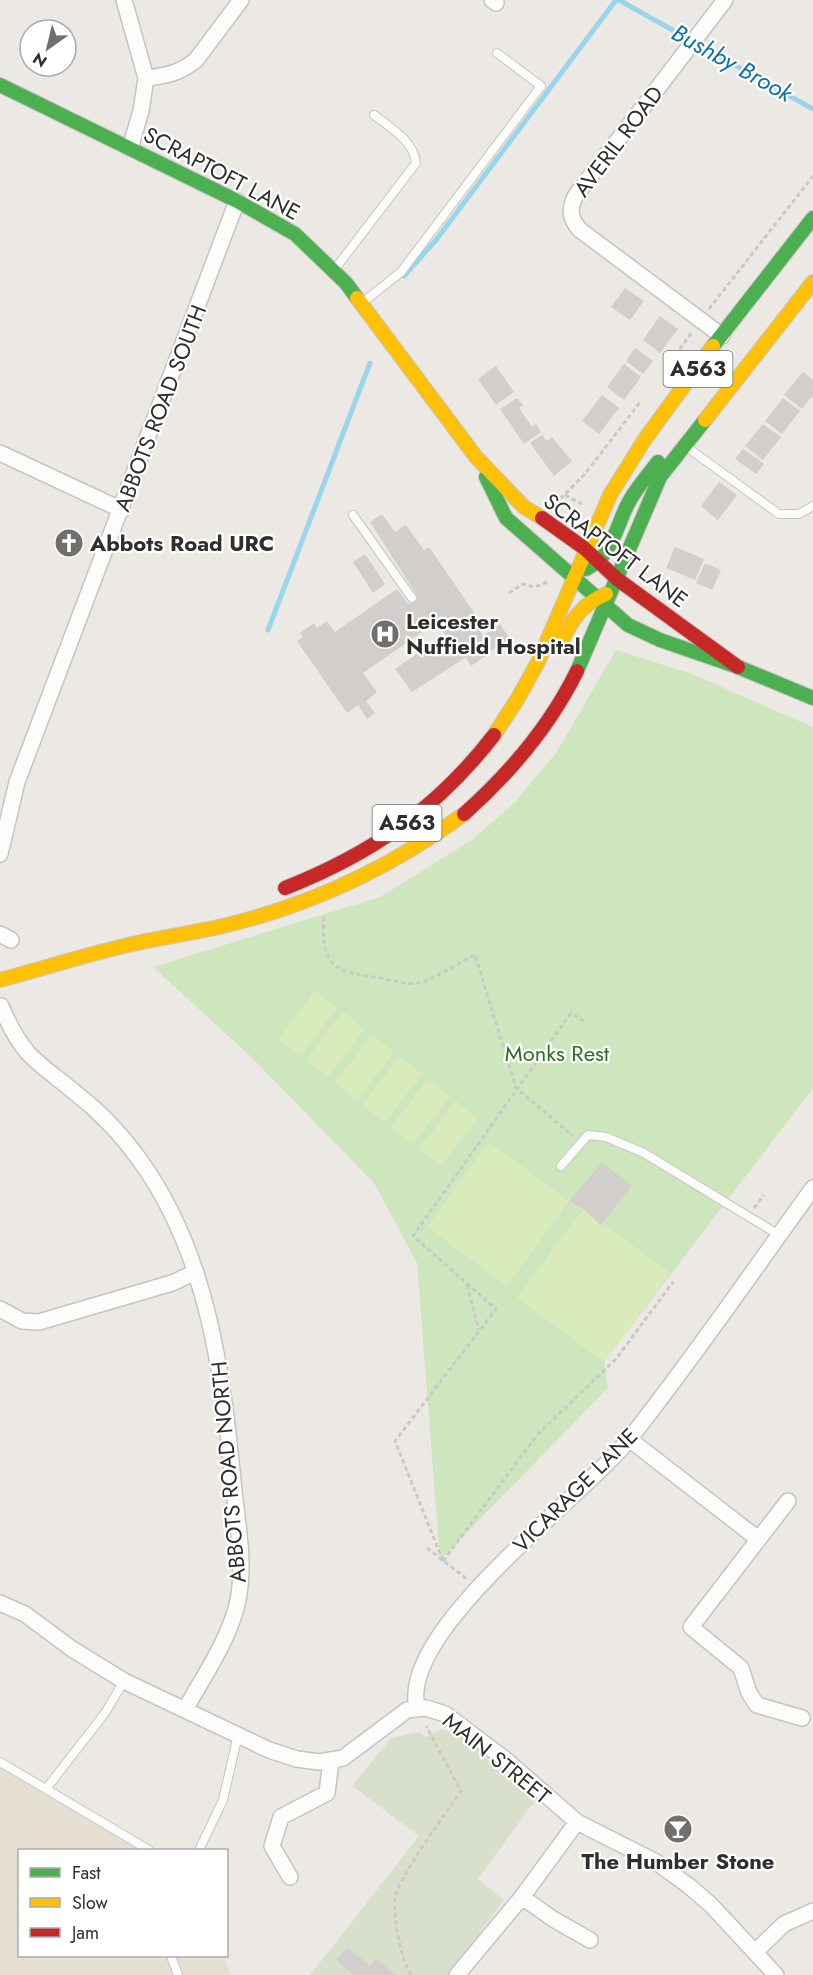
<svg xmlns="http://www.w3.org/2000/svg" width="813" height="1975" viewBox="0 0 813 1975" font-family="Jost,sans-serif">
  <rect width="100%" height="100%" fill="#ece8e4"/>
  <path fill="#e6e0d3" d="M0,1761L149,1850H20V1956H224L231,1975H0Z"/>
  <path fill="#cee6be" d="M616,650L692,674L813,727V1088L604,1362L608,1388L440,1560L417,1263L374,1183L250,1056L153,967L380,897L472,840L515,802L556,753Z"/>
  <path fill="#d8e0cc" d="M441,1729L464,1737L534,1802L478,1879L504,1900L448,1975H310L419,1836L352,1786L391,1738L420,1732L426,1737Z"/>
  <path fill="#d9eabb" d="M315,991L337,1008L300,1056L278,1039Z
    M343,1012L365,1029L328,1077L306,1060Z
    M372,1035L394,1052L357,1100L335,1083Z
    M399,1057L422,1074L385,1122L362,1105Z
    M428,1079L450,1096L413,1144L391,1127Z
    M456,1101L478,1118L441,1166L419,1149Z
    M489,1142L569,1201L507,1286L427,1227Z
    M583,1209L670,1273L604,1362L517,1298Z"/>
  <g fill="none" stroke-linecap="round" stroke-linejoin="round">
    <path stroke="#99d6ec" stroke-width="5" d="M619,0L813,109
      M404,276L436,240L616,0
      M268,630L370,363"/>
  </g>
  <path fill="#d1cecb" d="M625,288L644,301L630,320L611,307Z
    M660,316L678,329L660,353L643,340Z
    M635,348L653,361L643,374L626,361Z
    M624,364L641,377L624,400L607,387Z
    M496,366L514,392L496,405L478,379Z
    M803,372L813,380V398L811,397L802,409L784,395Z
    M602,395L619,408L599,434L582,421Z
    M517,398L523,405L519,408L532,427L536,424L541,432L524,444L500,409Z
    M783,398L800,411L782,434L765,421Z
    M763,424L781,437L763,460L745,446Z
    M542,435L547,441L552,437L572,461L554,476L530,443Z
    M743,449L764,464L756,474L735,459Z
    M719,482L737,495L718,520L701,506Z
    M382,514L395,532L406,525L424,550L429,547L484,627L480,630L483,636L500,624L510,639L491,651L485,642L480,646L487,655L471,666L466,657L412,692L395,669L440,638L443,642L448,639L434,619L419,629L422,632L363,673L377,692L366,701L375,713L367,719L358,705L347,713L297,641L303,637L300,633L314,623L317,628L327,621L335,632L397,589L408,604L418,597L370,522Z
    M675,547L704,559L695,580L666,568Z
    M365,554L385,584L373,593L353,562Z
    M705,563L721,570L712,590L696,583Z
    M602,1162L632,1186L601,1225L583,1209L569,1201Z
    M347,1947L370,1966L376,1959L395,1975H354L336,1960Z"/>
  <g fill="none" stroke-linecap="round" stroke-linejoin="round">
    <g stroke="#c5c4c5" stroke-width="10">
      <path id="lane" d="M335,269L416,163C414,141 391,128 374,115
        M362,303L401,272L541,86L497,53
        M688,448L779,514H799L813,506
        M353,515L412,598
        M561,1166L588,1135L606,1137L644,1153L779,1235
        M0,1762L46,1789L105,1713L124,1681
        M46,1789L149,1850
        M199,1850L223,1800L238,1735
        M171,1956L178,1975"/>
    </g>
    <g stroke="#c5c4c5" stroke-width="18">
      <path id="street" d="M124,0L146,78L141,111L130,148
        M492,0L496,3
        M146,78C166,76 180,73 196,60L241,0
        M722,336L580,230C569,218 569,208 576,195L725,0
        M0,453L122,510
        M0,854L17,782L237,201
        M0,934L11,940
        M1,1006C8,1023 16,1039 28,1053C42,1068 58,1078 73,1091C98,1110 121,1134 139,1159C209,1255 223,1377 234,1491C238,1527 245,1564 238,1600C230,1639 204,1675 185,1710
        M0,1309L22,1321L39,1322L172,1283L196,1272
        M629,1439L758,1539
        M788,1501L691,1627L741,1668L749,1693L757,1705L802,1718
        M0,1603L25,1614L72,1649L124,1681L269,1750L297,1759L319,1762L343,1758L407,1710L426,1708L445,1714L506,1760L577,1822L656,1862L689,1886L711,1905L776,1975
        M417,1708C398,1630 584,1497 631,1437C694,1357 753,1271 813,1188
        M290,1877L272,1846L281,1817L327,1793L331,1761
        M522,1897L553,1919L590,1940
        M756,1951L784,1924L813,1911
        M457,1975L522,1897L577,1822"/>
    </g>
    <g stroke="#c5c4c5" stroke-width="16">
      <path id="fast" d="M0,85L237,201L295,234L346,283L357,298
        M713,346L813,218
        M486,477L506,518L628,625L660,640L738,667L813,698
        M586,569C614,555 616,524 630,500C638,486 649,474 658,462
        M577,671L660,477L705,420"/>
    </g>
    <g stroke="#c5c4c5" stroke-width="16">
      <path id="slow" d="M357,298L476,457L524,507L542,518
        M705,420L813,282
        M560,646C570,622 581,604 606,594
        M494,735L517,700L538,662L610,495L645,439L713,346
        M0,980C45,968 91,953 137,943C168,936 200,932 231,924C316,903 393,866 464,814"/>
    </g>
    <g stroke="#c5c4c5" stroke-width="16">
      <path id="jam" d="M542,518L584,548L617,579L738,667
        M464,814C510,773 550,726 577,671
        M285,888C371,854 437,809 494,735"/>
    </g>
    <path stroke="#c9c9c8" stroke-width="3" stroke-dasharray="4.5 3" stroke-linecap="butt" d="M709,309L813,176
      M666,367L693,331
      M565,495L582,504
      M555,504L585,474L641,401
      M509,593L523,584L534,587L548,582
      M324,917C320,967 335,972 380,978C391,980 406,985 417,983C429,982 462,961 475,955L516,1088L573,1136
      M754,1208L764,1195
      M467,1285L479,1330
      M427,1548L467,1579
      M443,1561L395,1441L496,1309L413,1236L571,1013L587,1023
      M443,1561L538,1434L616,1359L673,1282
      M411,1975C401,1960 393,1917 395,1898C398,1878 447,1811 461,1791L426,1726"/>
    <use href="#lane" stroke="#fcfcfb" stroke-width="8"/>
    <use href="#street" stroke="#fcfcfb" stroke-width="15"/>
    <use href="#fast" stroke="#4caf50" stroke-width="14"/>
    <use href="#slow" stroke="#ffc107" stroke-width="14"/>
    <use href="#jam" stroke="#c62828" stroke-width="14"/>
  </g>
  <defs>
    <g id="church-disc" transform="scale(1.5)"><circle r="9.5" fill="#706f6e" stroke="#fff"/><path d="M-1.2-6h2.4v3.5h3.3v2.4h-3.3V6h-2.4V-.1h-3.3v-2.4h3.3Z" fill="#fff"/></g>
    <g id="hospital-disc" transform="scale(1.5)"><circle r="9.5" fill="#706f6e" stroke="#fff"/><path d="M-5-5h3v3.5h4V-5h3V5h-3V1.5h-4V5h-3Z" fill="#fff"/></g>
    <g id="bar-disc" transform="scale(1.5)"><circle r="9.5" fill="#706f6e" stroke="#fff"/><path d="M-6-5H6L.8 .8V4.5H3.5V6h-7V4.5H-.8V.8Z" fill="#fff"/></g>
  </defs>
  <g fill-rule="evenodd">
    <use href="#church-disc" x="69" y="543"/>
    <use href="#hospital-disc" x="385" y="634"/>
    <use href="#bar-disc" x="678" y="1829"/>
  </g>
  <g text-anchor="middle" stroke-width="4.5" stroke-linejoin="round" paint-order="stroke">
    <g fill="#fff" stroke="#6d6d6d" stroke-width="1.5">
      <rect x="663.5" y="351" width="69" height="36" rx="4.5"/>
      <rect x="372.5" y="805" width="69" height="36" rx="4.5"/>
    </g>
    <g font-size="21" font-weight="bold" fill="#2e2e2e">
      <text x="698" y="376">A563</text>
      <text x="407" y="830">A563</text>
    </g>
    <g font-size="22" fill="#2e2e2e" stroke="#fff">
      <text transform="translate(618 141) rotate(-53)" y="8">AVERIL ROAD</text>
      <text transform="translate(222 173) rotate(28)" y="8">SCRAPTOFT LANE</text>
      <text transform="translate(160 408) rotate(-69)" y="8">ABBOTS ROAD SOUTH</text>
      <text transform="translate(616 550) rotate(37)" y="8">SCRAPTOFT LANE</text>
      <text transform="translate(228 1472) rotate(-95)" y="8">ABBOTS ROAD NORTH</text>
      <text transform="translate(575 1490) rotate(-45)" y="8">VICARAGE LANE</text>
      <text transform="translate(497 1758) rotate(39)" y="8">MAIN STREET</text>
    </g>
    <g font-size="22" font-weight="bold" fill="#2e2e2e" stroke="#fff" text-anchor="start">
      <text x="90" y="551">Abbots Road URC</text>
      <text x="406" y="629">Leicester<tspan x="406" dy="25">Nuffield Hospital</tspan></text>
      <text x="678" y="1869" text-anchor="middle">The Humber Stone</text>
    </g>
    <g font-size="22" fill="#2c6e1b" stroke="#fff">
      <text x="557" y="1061">Monks Rest</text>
    </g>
    <g font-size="24" font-style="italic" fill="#0d6fa3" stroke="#fff">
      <text transform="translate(732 63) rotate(29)" y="8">Bushby Brook</text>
    </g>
  </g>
  <rect x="18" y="1849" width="210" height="108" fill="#ffffff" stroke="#ababab" stroke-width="1.5"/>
  <rect x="30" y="1868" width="30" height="9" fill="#4caf50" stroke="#ababab" stroke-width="1.5"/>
  <text x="72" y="1879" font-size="18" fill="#2e2e2e">Fast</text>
  <rect x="30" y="1898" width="30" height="9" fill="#ffc107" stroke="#ababab" stroke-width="1.5"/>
  <text x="72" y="1909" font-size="18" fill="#2e2e2e">Slow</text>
  <rect x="30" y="1928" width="30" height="9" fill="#c62828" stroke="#ababab" stroke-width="1.5"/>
  <text x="72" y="1939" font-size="18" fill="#2e2e2e">Jam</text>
  <g transform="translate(48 48) rotate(214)"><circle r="28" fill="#ffffff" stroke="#ababab" stroke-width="1.5"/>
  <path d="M0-4.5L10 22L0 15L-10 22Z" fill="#706f6e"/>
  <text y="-9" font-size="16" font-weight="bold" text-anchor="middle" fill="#2e2e2e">N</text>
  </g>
</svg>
